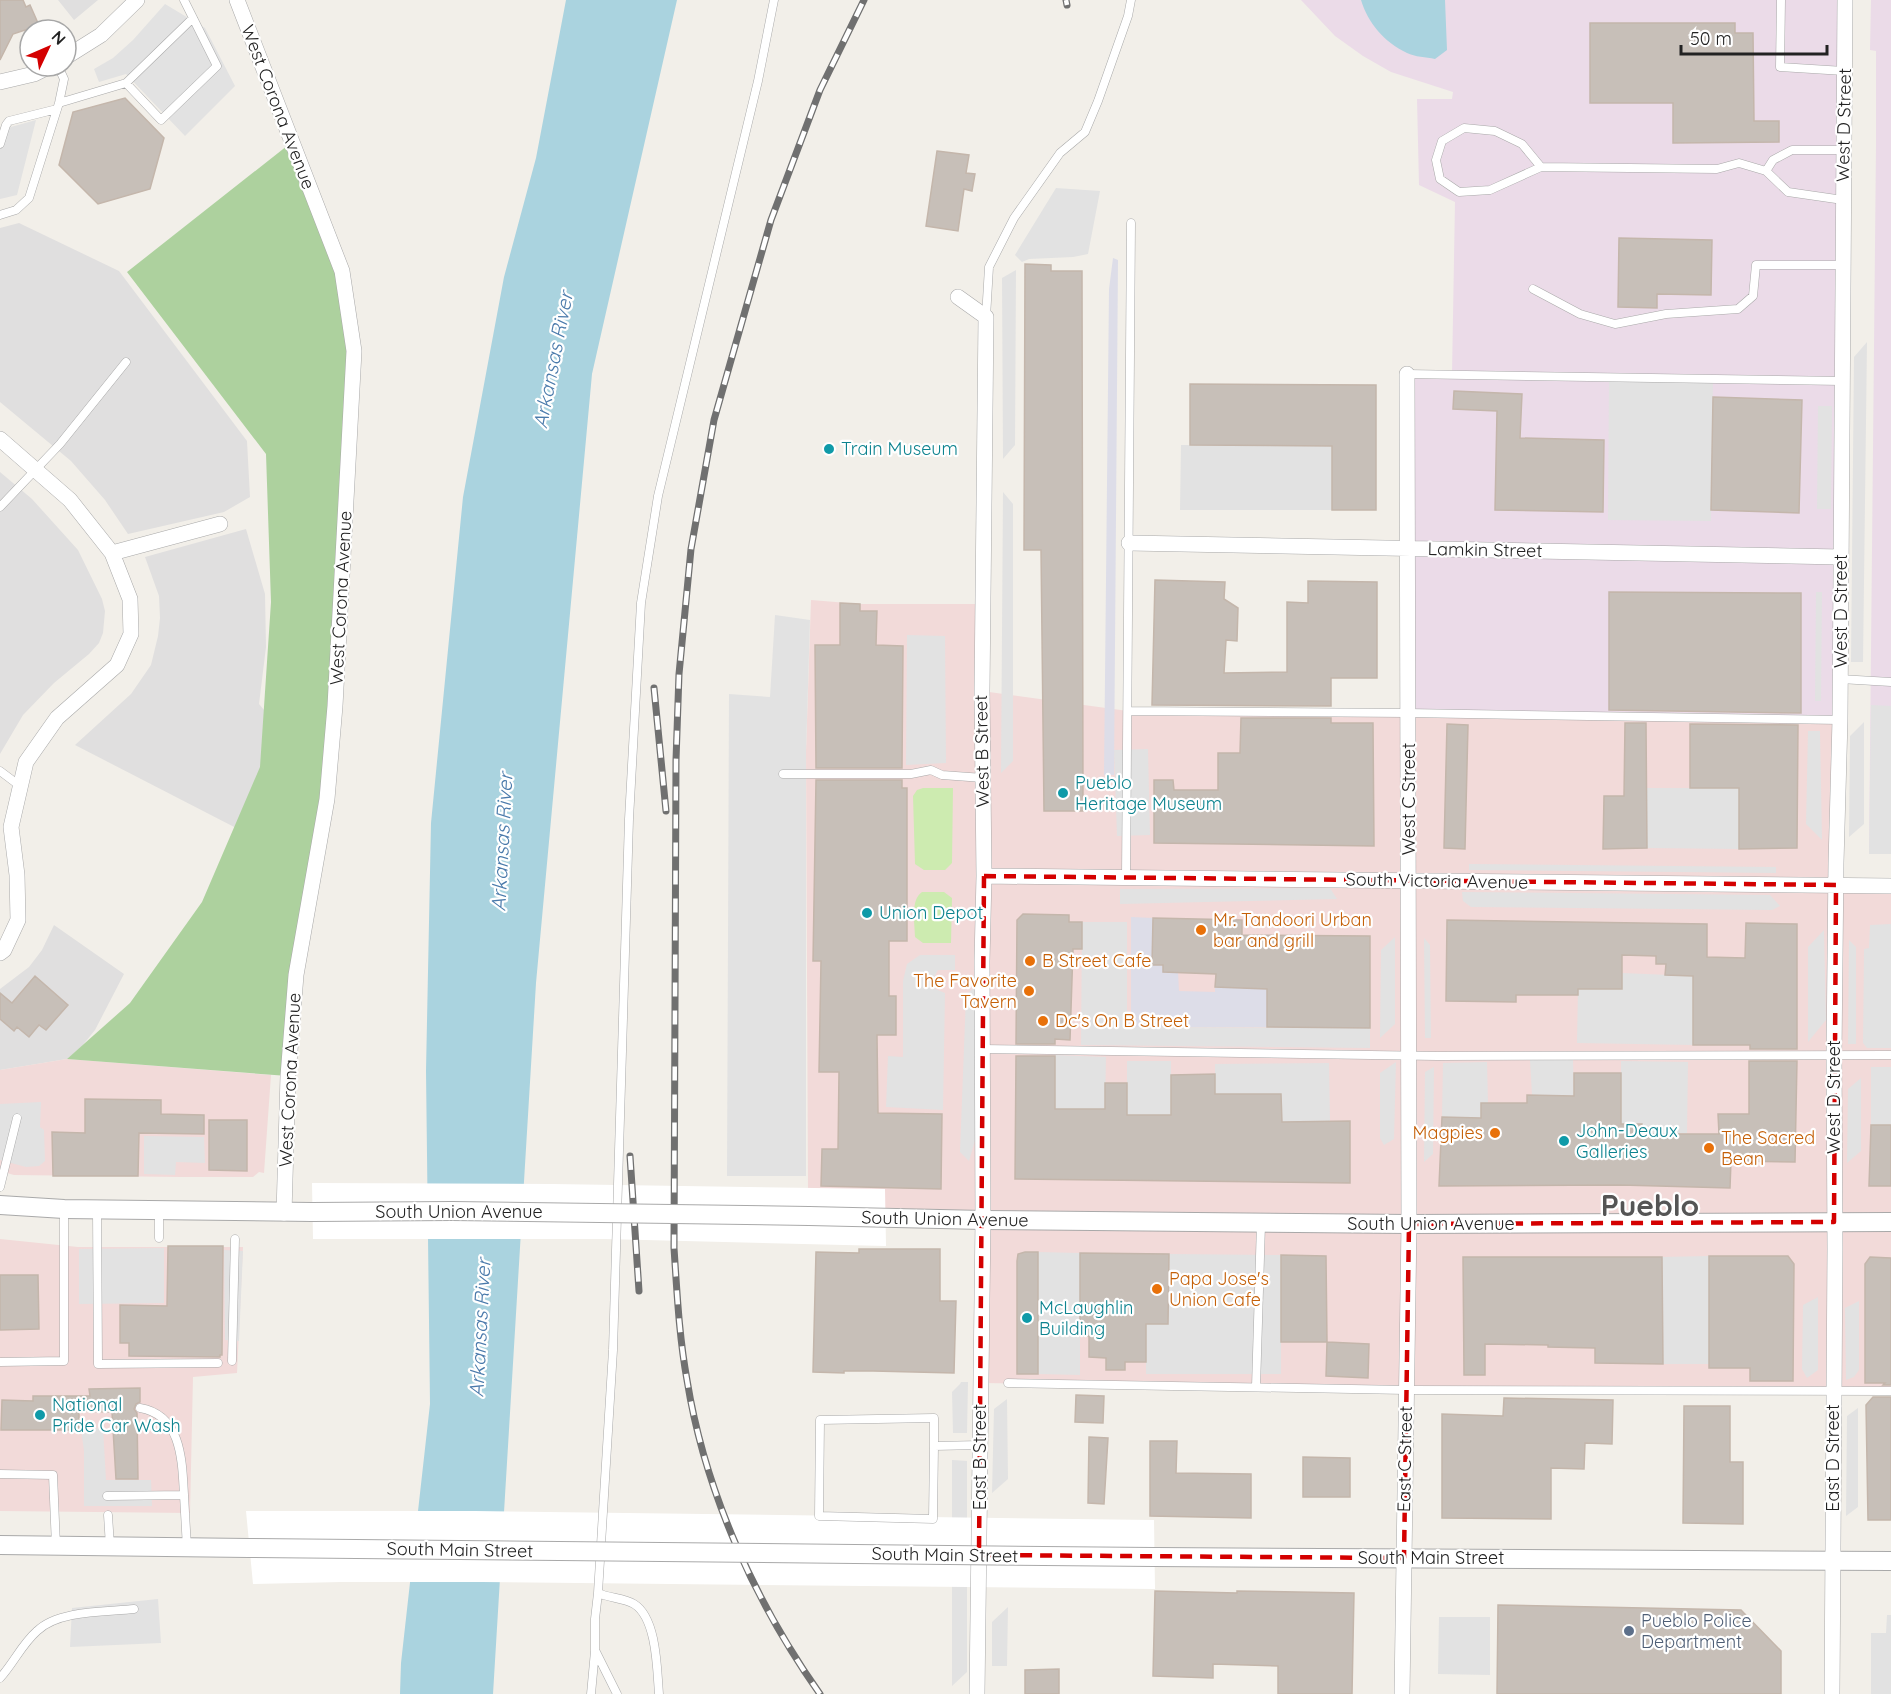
<svg xmlns="http://www.w3.org/2000/svg" width="1891" height="1694" viewBox="0 0 1891 1694" font-family="Quicksand,sans-serif">
  <rect width="100%" height="100%" fill="#f2efe9"/>
  <path fill="#e0dfdf" d="M58,0H98L74,20Z
    M19,223L119,271L247,441L250,497L224,512L128,534L105,500L71,461L0,402V228Z
    M0,472L32,499L78,550L102,599L105,611L103,633L99,643L89,654L54,683L23,715L0,754Z
    M246,529L265,594L266,647L259,704L276,724L240,830L75,745L131,694L151,665L158,636L160,618L159,596L145,557Z
    M54,925L124,974L95,1030L82,1046L67,1059L0,1070V989L29,967L42,950Z"/>
  <path fill="#f2dad9" d="M811,600L860,604H983L982,691L1128,711L1840,720L1836,885L1891,886V1391L1406,1390L980,1383L983,1220L885,1218L808,1191L806,751Z
    M67,1059L271,1075L264,1173L259,1172L253,1177H180L14,1175L0,1171V1070Z
    M0,1239L78,1247H243L237,1373L193,1377L190,1513L0,1511Z"/>
  <path fill="#ebdbe8" d="M1301,0H1845L1840,720L1408,713L1407,374H1452L1455,202L1419,185L1417,99H1452L1453,92L1391,72L1363,56L1335,36Z
    M1871,0H1891V854H1869L1876,145V51L1870,50Z"/>
  <path fill="#cdebb0" d="M923,788H953L952,863L945,870H924L915,864L913,796L917,790Z
    M922,892H944L952,898L951,943H923L915,937C915,924 910,900 922,892Z"/>
  <path fill="#add19e" d="M292,142L342,271L354,351L335,706L288,1076L67,1059L130,1003L202,902L260,767L271,602L266,454L127,272Z"/>
  <path fill="#e2e2e2" d="M165,4L205,28L235,86L185,136L126,74L99,82L94,69L113,58L133,40Z
    M36,120L17,195L0,199V130Z
    M1056,188L1100,191L1088,254L1073,257L1029,259L1022,262L1015,255Z
    M1016,270L1015,445L1003,459L1002,278Z
    M1867,342L1863,662H1851L1854,357Z
    M1609,378H1713L1711,521L1608,520Z
    M1818,406H1832L1831,509H1817Z
    M1181,445L1332,446V510H1180Z
    M1003,492L1013,504V761L1001,773Z
    M1816,592H1822L1821,701H1815Z
    M775,615L810,620L806,751V1176H727L729,694L770,697Z
    M907,635L945,636L946,763L906,765Z
    M1871,705L1891,706V854H1869Z
    M1864,722V824L1849,837L1850,736Z
    M1808,731H1820L1822,840L1806,824Z
    M1148,749L1150,835L1117,836L1114,750Z
    M1647,788H1739V849L1647,848Z
    M1469,864L1776,867V873L1469,870Z
    M1330,888L1337,899L1120,904V889Z
    M1462,892L1770,895L1780,906L1772,910L1471,907L1463,901Z
    M1082,922H1127V1027L1370,1028V1048L1081,1045Z
    M1891,924V1048H1867L1863,1043L1864,949L1869,948L1870,925Z
    M1824,930L1826,1020L1808,1042V947Z
    M1395,937V1024L1380,1038L1381,950Z
    M1424,938L1430,945L1431,1038H1425Z
    M1849,940L1856,947V1044H1848Z
    M920,955H955V970H938L933,979L935,989L945,993L943,1110L886,1107L888,1056L903,1057V981L907,964Z
    M1622,973L1693,976V1045L1577,1043L1578,989H1622Z
    M979,983L976,1137L969,1161L960,1152L966,995Z
    M1055,1055L1106,1057L1105,1109H1055Z
    M1530,1060H1573L1574,1096L1532,1095Z
    M1127,1061H1171V1115H1127Z
    M1621,1061L1688,1062L1687,1133L1643,1134L1642,1124H1621Z
    M1396,1062L1394,1139L1384,1145L1380,1138V1073Z
    M1487,1062L1488,1103H1481V1118L1442,1117L1443,1063Z
    M1329,1063L1330,1121L1282,1122L1281,1094H1215V1064Z
    M1434,1067L1433,1154L1424,1162L1425,1072Z
    M1871,1067H1891V1125H1871Z
    M1861,1078V1151L1847,1163L1848,1089Z
    M41,1102L40,1127L44,1130L45,1161L39,1166L26,1167L0,1160V1104Z
    M144,1136L204,1137L205,1163L176,1162L175,1175L144,1174Z
    M164,1248V1303L79,1304V1249Z
    M224,1250L243,1251L239,1341L225,1340Z
    M1038,1252L1080,1253V1375L1038,1374Z
    M1169,1254L1281,1255V1374H1146V1324H1168Z
    M1709,1256V1364H1663L1662,1257Z
    M1818,1297V1370L1807,1378L1802,1369L1803,1305Z
    M1859,1301V1370L1854,1377L1846,1380L1845,1308Z
    M961,1382H968L967,1433H953L952,1392L960,1384Z
    M1007,1399L1008,1479L992,1493L994,1409Z
    M1858,1408V1507L1846,1516L1847,1416Z
    M103,1428L106,1480H151L152,1506H84V1451L81,1429Z
    M952,1460L967,1461V1672L952,1686Z
    M158,1599L161,1643L70,1647L72,1608Z
    M1008,1607L1007,1666H992V1622Z
    M1887,1615H1891V1694H1871V1633H1886Z
    M1439,1617H1490V1675L1438,1674Z"/>
  <path fill="#dddde8" d="M1113,258L1118,260L1114,775H1104L1109,289Z
    M1131,917L1153,918L1152,965H1163V972H1178L1179,991L1215,992V987L1240,988L1242,935H1267V1027H1131Z"/>
  <path fill="#aad3df" d="M566,0H677L592,374L536,983L493,1694H400L401,1663L430,1404L426,1071L431,823L463,497L504,277L536,158Z
    M1361,0H1445L1447,50L1435,59C1426,57 1415,57 1407,53C1384,42 1368,23 1361,0Z"/>
  <path fill="#fff" d="M312,1183L552,1184L885,1189L886,1246L605,1239H313Z
    M246,1511H475L1154,1520L1155,1589L482,1582H341L253,1584Z"/>
  <path fill="#c7bfb8" stroke="#c4b6ab" stroke-width="1.5" d="M0,0H23L26,7L30,5L41,30L28,29L13,34L0,60Z
    M1590,23H1735V33H1753L1754,121H1779V142L1673,143V103H1590Z
    M125,98L164,138L150,189L98,204L59,165L73,112Z
    M937,151L969,155L966,173L975,174L972,191L964,189L958,231L926,226Z
    M1619,238L1712,240L1711,295L1657,294V308L1618,307Z
    M1025,264L1051,265V271H1082L1083,811H1044L1041,550H1024Z
    M1190,384L1376,385V510H1332V446L1190,445Z
    M1454,391L1522,394L1520,438L1604,440L1603,512L1495,510L1497,411L1453,409Z
    M1713,397L1802,400L1799,513L1711,510Z
    M1155,580L1225,582L1224,599L1238,608L1237,641L1226,640L1224,673L1287,672V602L1308,603V581L1377,582V678H1331V706L1152,705Z
    M1609,592L1801,593V713L1609,710Z
    M840,603L860,604V611H877L876,645L903,646L902,768H816L815,645H840Z
    M1241,718H1331V723H1373L1374,846L1154,843V780H1173L1174,790H1218V753H1240Z
    M1625,723H1646L1647,848L1603,849L1604,796H1624Z
    M1447,724L1468,725L1465,849L1444,848Z
    M1690,724L1798,725L1797,848L1739,849V788H1690Z
    M816,780H902V788H907V941H889V996H896V1035H877L878,1113L942,1114L941,1189L821,1186L822,1149H838L839,1072H819L821,961H813Z
    M1023,914L1069,915V922H1082V949H1073L1070,1040L1055,1039V1044H1016L1017,920Z
    M1153,918L1242,920V935L1370,936V1028L1267,1027V989L1215,987L1216,974L1163,972V965H1152Z
    M1447,920L1707,924V957L1745,958L1746,923L1797,924V1049H1750V1045H1693V976L1665,975L1666,964H1656V956L1622,955V989H1578V995H1516V1002L1446,1001Z
    M35,976L68,1005L46,1030L39,1025L29,1037L17,1027L14,1031L0,1019V993L12,1003Z
    M1016,1056H1055V1109H1105V1083H1127V1115H1171V1075L1215,1074V1094H1281L1282,1122L1350,1121V1183L1015,1179Z
    M1749,1061H1797L1795,1162L1731,1161L1730,1188L1621,1185L1439,1186L1442,1117L1481,1118V1103H1527V1095L1574,1096V1073H1621V1124H1642L1643,1134H1719L1718,1114H1749Z
    M85,1099L161,1100V1114L204,1115V1134L139,1133L138,1176H53L52,1132L85,1133Z
    M209,1120H247V1171L209,1170Z
    M1871,1125H1891V1186H1869Z
    M168,1246H223L222,1355H220V1357L129,1356V1343H120V1305L167,1306Z
    M859,1249H940V1301H956L954,1373L873,1371H844V1373L813,1372L816,1252L859,1253Z
    M1025,1252H1038V1374H1017V1261L1018,1254Z
    M1080,1253L1169,1254L1168,1324H1146V1362H1125V1370H1106V1358L1089,1357V1336H1080Z
    M1281,1255L1326,1256L1327,1342H1281Z
    M1709,1256H1788L1794,1264L1793,1381H1750V1368H1709Z
    M1463,1257H1662L1663,1364L1595,1363V1348L1548,1347V1345L1485,1344V1375H1464Z
    M1870,1257L1891,1258V1385H1883L1885,1383H1865V1264Z
    M0,1275H38L39,1329L0,1330Z
    M1327,1342L1369,1344L1368,1378L1326,1376Z
    M140,1388V1402L136,1404L134,1409L137,1413L138,1479H116L112,1412L79,1411V1430H1L2,1400L33,1401V1396H90L89,1389Z
    M1076,1395L1104,1396L1103,1423L1075,1422Z
    M1873,1397H1891V1520H1868L1866,1405Z
    M1504,1398L1613,1400L1612,1444L1585,1443L1584,1469L1551,1468V1519L1442,1518V1414L1503,1416Z
    M1684,1406H1730V1462H1743V1524L1683,1523Z
    M1089,1437L1108,1438L1104,1504L1088,1503Z
    M1150,1441H1177L1176,1473L1251,1474V1518L1150,1516Z
    M1303,1457L1350,1458V1497H1303Z
    M1155,1591L1237,1593V1591L1354,1593L1352,1694H1278V1666L1213,1664V1678L1153,1676Z
    M1498,1605L1741,1610L1781,1651V1694H1497Z
    M1059,1669V1694H1025V1670Z"/>
  <g fill="none" stroke-linecap="round" stroke-linejoin="round">
    <g stroke="#a9a9a9" stroke-width="9">
      <path id="service" d="M1781,0L1780,67L1844,71
        M58,66L64,79L59,103
        M126,83L193,18
        M0,144L6,125L9,121L57,109
        M1541,167L1522,144L1495,131L1464,128L1442,141L1436,160L1440,179L1459,192L1490,190L1541,167L1717,169L1739,163L1766,171
        M1843,200L1788,192L1766,171L1773,160L1792,150H1843
        M0,215L16,210L29,198L59,103L126,83L161,120L217,66L184,0
        M1533,289L1580,314L1615,324L1666,314L1738,309L1753,296L1756,265H1842
        M986,317L989,267L1014,218L1060,153L1085,132L1098,101L1128,16L1131,0
        M1407,374L1842,381
        M0,507L60,444L126,362
        M1840,679L1891,682
        M1128,711L1408,713L1840,720
        M0,771L20,786
        M783,774H911L931,770L942,775L983,778
        M1126,878L1131,223
        M982,1049L1437,1056L1891,1055
        M0,1187L17,1118
        M159,1209V1238
        M97,1210L98,1364L218,1363
        M232,1361L235,1239
        M0,1362L64,1361V1209
        M1008,1383L1406,1390L1891,1391
        M1256,1387L1261,1224
        M140,1408C182,1415 182,1461 184,1495
        M934,1446L933,1519L819,1516L820,1420L934,1418V1446L980,1445
        M0,1474L53,1475L56,1546
        M107,1496L184,1495L187,1548
        M108,1515L110,1546
        M598,1593L595,1619V1650L617,1694
        M0,1678C13,1664 22,1644 37,1631C58,1610 106,1612 134,1609
        M591,1694L595,1651
        M659,1694C657,1670 657,1618 634,1604C624,1598 609,1598 598,1593L613,1350L629,819L641,603L658,496L758,81L774,0"/>
    </g>
    <g stroke="#a9a9a9" stroke-width="16">
      <path id="minor" d="M237,0L342,271L354,351L335,706L327,799L296,975L288,1076L284,1213
        M66,57L101,35L137,0
        M0,82L34,74L50,66
        M958,297L986,317L982,691L984,876L982,961L983,1220L977,1694
        M0,439L70,500L112,553L130,599L131,634L117,665L57,718L26,762L11,827L17,875L18,920L4,950L0,953
        M1129,543L1841,557
        M112,553L220,524
        M984,876L1891,886
        M1402,1694L1409,1224L1407,374
        M1832,1694L1835,1249L1834,1054L1836,863L1840,720L1845,0"/>
    </g>
    <g stroke="#a9a9a9" stroke-width="20">
      <path id="tertiary" d="M0,1205L64,1209L312,1212
        M809,1216L983,1220L1409,1224L1891,1222
        M0,1545L249,1548
        M1154,1557L1891,1561"/>
    </g>
    <use href="#service" stroke="#fff" stroke-width="8"/>
    <use href="#minor" stroke="#fff" stroke-width="15"/>
    <use href="#tertiary" stroke="#fff" stroke-width="18"/>
    <g stroke="#707070" stroke-width="7">
      <path id="rail" d="M1066,0L1067,5
        M654,688L666,811
        M630,1156L639,1291
        M820,1694C755,1602 705,1492 687,1380C679,1336 677,1292 674,1248L676,760L679,674L691,549L714,420L771,220L820,90L864,0"/>
    </g>
    <use href="#rail" stroke="#fff" stroke-width="4.5" stroke-dasharray="14" stroke-linecap="butt"/>
    <g stroke="#a9a9a9" stroke-width="20" stroke-linecap="butt">
      <path id="tertiary-bridge" d="M312,1212L452,1211L809,1216
        M249,1548L1154,1557"/>
    </g>
    <use href="#tertiary-bridge" stroke="#fff" stroke-width="18"/>
  </g>
  <path fill="none" stroke="#d40000" stroke-width="4.5" stroke-dasharray="12 8" stroke-linejoin="round" d="M984,876L1836,885L1834,1222L1409,1224L1404,1558L979,1555Z"/>
  <g fill="#0f9aa8" stroke="#fff" stroke-width="2">
    <circle cx="829" cy="449" r="6"/>
    <circle cx="1063" cy="793" r="6"/>
    <circle cx="867" cy="913" r="6"/>
    <circle cx="1564" cy="1141" r="6"/>
    <circle cx="1027" cy="1318" r="6"/>
    <circle cx="40" cy="1415" r="6"/>
  </g>
  <g fill="#e8710a" stroke="#fff" stroke-width="2">
    <circle cx="1201" cy="930" r="6"/>
    <circle cx="1030" cy="961" r="6"/>
    <circle cx="1029" cy="991" r="6"/>
    <circle cx="1043" cy="1021" r="6"/>
    <circle cx="1495" cy="1133" r="6"/>
    <circle cx="1709" cy="1148" r="6"/>
    <circle cx="1157" cy="1289" r="6"/>
  </g>
  <circle fill="#5c6f8a" stroke="#fff" stroke-width="2" cx="1629" cy="1631" r="6"/>
  <g text-anchor="middle" stroke-width="4.5" stroke-linejoin="round" paint-order="stroke">
    <g font-size="18" fill="#222" stroke="#fff">
      <text transform="translate(278 107) rotate(69)" y="6">West Corona Avenue</text>
      <text transform="translate(1844 125) rotate(-89)" y="6">West D Street</text>
      <text transform="translate(1485 550) rotate(1)" y="6">Lamkin Street</text>
      <text transform="translate(341 598) rotate(-87)" y="6">West Corona Avenue</text>
      <text transform="translate(1841 611) rotate(-90)" y="6">West D Street</text>
      <text transform="translate(982 751) rotate(-91)" y="6">West B Street</text>
      <text transform="translate(1409 799) rotate(-90)" y="6">West C Street</text>
      <text transform="translate(1437 881) rotate(1)" y="6">South Victoria Avenue</text>
      <text transform="translate(290 1080) rotate(-87)" y="6">West Corona Avenue</text>
      <text transform="translate(1834 1097) rotate(-90)" y="6">West D Street</text>
      <text x="459" y="1218">South Union Avenue</text>
      <text transform="translate(945 1219) rotate(1)" y="6">South Union Avenue</text>
      <text x="1431" y="1230">South Union Avenue</text>
      <text transform="translate(980 1457) rotate(-90)" y="6">East B Street</text>
      <text transform="translate(1833 1458) rotate(-90)" y="6">East D Street</text>
      <text transform="translate(1405 1459) rotate(-89)" y="6">East C Street</text>
      <text transform="translate(460 1550) rotate(1)" y="6">South Main Street</text>
      <text transform="translate(945 1555) rotate(1)" y="6">South Main Street</text>
      <text x="1431" y="1564">South Main Street</text>
    </g>
    <g font-size="18" fill="#0d838f" stroke="#fff" text-anchor="start">
      <text x="841" y="455">Train Museum</text>
      <text x="1075" y="789">Pueblo<tspan x="1075" dy="21">Heritage Museum</tspan></text>
      <text x="879" y="919">Union Depot</text>
      <text x="1576" y="1137">John-Deaux<tspan x="1576" dy="21">Galleries</tspan></text>
      <text x="1039" y="1314">McLaughlin<tspan x="1039" dy="21">Building</tspan></text>
      <text x="52" y="1411">National<tspan x="52" dy="21">Pride Car Wash</tspan></text>
    </g>
    <g font-size="18" fill="#c56008" stroke="#fff" text-anchor="start">
      <text x="1213" y="926">Mr. Tandoori Urban<tspan x="1213" dy="21">bar and grill</tspan></text>
      <text x="1042" y="967">B Street Cafe</text>
      <text x="1017" y="987" text-anchor="end">The Favorite<tspan x="1017" dy="21">Tavern</tspan></text>
      <text x="1055" y="1027">Dc's On B Street</text>
      <text x="1483" y="1139" text-anchor="end">Magpies</text>
      <text x="1721" y="1144">The Sacred<tspan x="1721" dy="21">Bean</tspan></text>
      <text x="1169" y="1285">Papa Jose's<tspan x="1169" dy="21">Union Cafe</tspan></text>
    </g>
    <g font-size="18" fill="#4e5e75" stroke="#fff" text-anchor="start">
      <text x="1641" y="1627">Pueblo Police<tspan x="1641" dy="21">Department</tspan></text>
    </g>
    <g font-size="20" font-style="italic" fill="#4a7aab" stroke="#fff">
      <text transform="translate(553 360) rotate(-79)" y="7">Arkansas River</text>
      <text transform="translate(502 842) rotate(-87)" y="7">Arkansas River</text>
      <text transform="translate(480 1328) rotate(-87)" y="7">Arkansas River</text>
    </g>
    <g font-size="30" font-weight="bold" fill="#555" stroke="#fff">
      <text x="1650" y="1216">Pueblo</text>
    </g>
  </g>
  <g transform="translate(48 48) rotate(46)"><circle r="28" fill="#ffffff" stroke="#a7a7a7" stroke-width="1.5"/>
  <path d="M0-4.5L10 22L0 15L-10 22Z" fill="#d40000"/>
  <text y="-9" font-size="16" font-weight="bold" text-anchor="middle" fill="#222222">N</text>
  </g>
  <path d="M1681 45v9h146v-9" fill="none" stroke="#222222" stroke-width="3"/>
  <text x="1690" y="45" font-size="18" fill="#222222" stroke="#ffffff" stroke-width="4.5" paint-order="stroke">50 m</text>
</svg>
